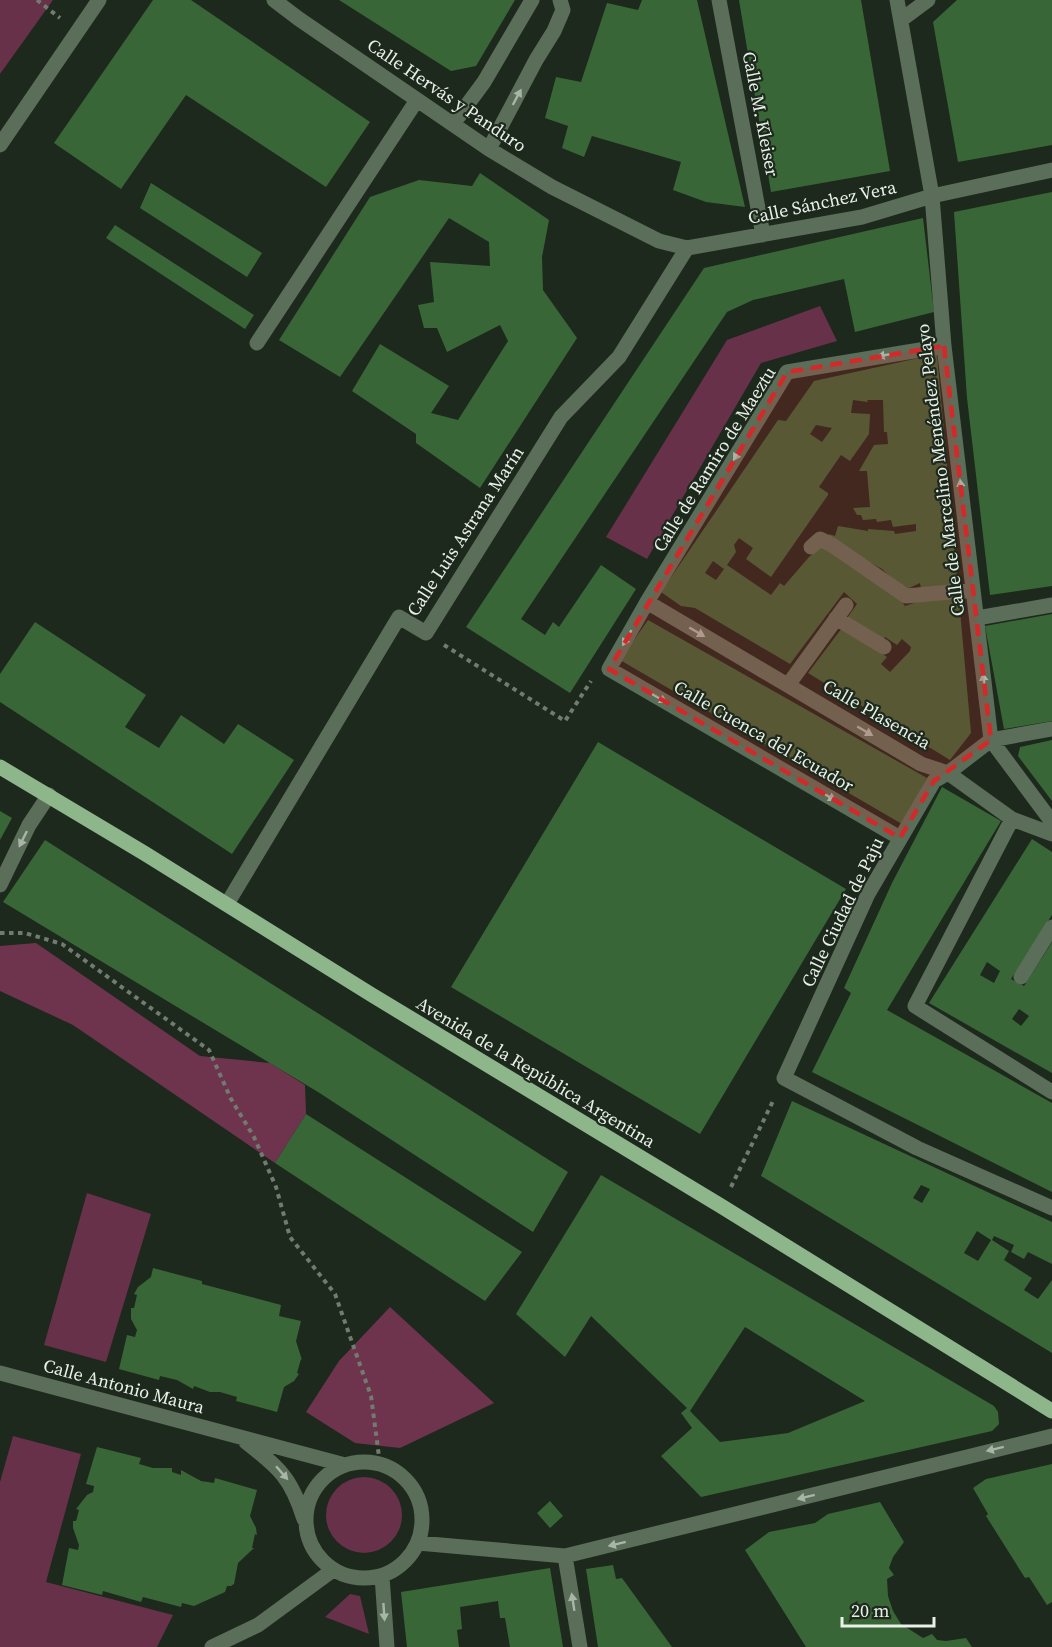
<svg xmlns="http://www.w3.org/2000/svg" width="1052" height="1647" viewBox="0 0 1052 1647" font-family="'Source Serif 4',serif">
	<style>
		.green { fill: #663149 }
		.forest { fill: #6e344e }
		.building { fill: #396637; fill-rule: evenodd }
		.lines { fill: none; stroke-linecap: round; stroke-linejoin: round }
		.path { stroke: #717b70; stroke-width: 4; stroke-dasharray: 4.5 4.5; stroke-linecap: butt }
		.minor { stroke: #5a6e59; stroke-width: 15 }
		.major { stroke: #8eb68b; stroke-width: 15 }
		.oneway { fill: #a8b6a8 }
		.marked { fill: #d62828; fill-opacity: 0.2; stroke: #d62828; stroke-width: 4.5; stroke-dasharray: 12 8; stroke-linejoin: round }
		.labels { text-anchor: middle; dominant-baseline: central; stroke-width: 4.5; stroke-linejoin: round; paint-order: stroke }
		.street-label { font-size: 18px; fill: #e8f0e8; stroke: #1d291c }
	</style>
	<rect width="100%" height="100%" fill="#1d291c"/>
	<path class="green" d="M0,0H53L0,74Z
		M820,306L837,341L761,363L647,559L606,537L727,340Z
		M87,1193L151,1214L106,1362L44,1345Z
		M13,1436L81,1454L46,1582L173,1615L157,1647H0V1482Z
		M326 1515a38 38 0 1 1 76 0a38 38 0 1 1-76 0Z
		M350,1594L360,1596L369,1634L325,1617Z"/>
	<path class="forest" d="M36,943L200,1056L270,1063L305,1085L306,1114L275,1163L73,1025L0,991V946Z
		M390,1307L494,1403L400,1448L355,1443L306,1412L339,1361Z"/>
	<path class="building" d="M153,0H191L370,122L326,187L186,95L121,189L54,143Z
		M339,0H515L476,66L451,71Z
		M642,0H697L745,207L706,202L673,190L681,162L592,136L584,157L562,148L568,126L545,118L556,77L581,82L607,3L638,10Z
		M739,0H861L890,171L771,192Z
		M957,0H1052V145L958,162L933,22Z
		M480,173L549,220L542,257L543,290L577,338L480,488L416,443V434L352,391L380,344L449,386L431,413L458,420L508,341L500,325L447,352L437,328H424L418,305L434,302L430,262L490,266L489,242L449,218L340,377L279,340L370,197L419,180L472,186Z
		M151,183L262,253L247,277L140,208Z
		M1052,192V586L990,595L967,398L954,212Z
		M923,218L934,312L855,332L844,279L753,300L727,312L521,619L545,635L553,622L559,627L601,565L636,589L570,693L466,627L704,268Z
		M115,225L254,315L245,329L106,238Z
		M937,354L971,733L950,760L808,673L842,628L887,657L881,664L890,672L910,651L911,647L902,639L897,645L885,637L882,641L847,618L857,604L844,592L790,664L695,608L681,606L661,592L778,420L786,421L814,381ZM853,400L868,402L867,400H883L884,432H887L888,444L874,445L859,471H867L870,507L853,508L857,515H861L863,520L876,519L877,522L891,520L893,527L916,524V531L895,534L894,531L868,529V531L838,526L835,536L829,534L827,539L882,569L905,590L920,583L923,600L905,606L900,599L854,564L849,566L825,542L809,557L784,586L780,583L771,595L727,565L736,552L734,545L739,538L753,548L746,559L771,577L828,495V493L819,487L841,455L850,461L869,434L870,414L851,413ZM816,425L832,428L822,442L810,434ZM713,561L724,569L716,580L705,573Z
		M1052,614V721L1004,729L985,626Z
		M648,620L927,778L902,824L620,660Z
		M35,622L146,695L125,727L159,748L181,715L224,744L238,724L294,760L232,854L0,702V674Z
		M1052,740V801L1018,756L1020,747Z
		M598,742L846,889L700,1134L451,987Z
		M942,787L1001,821L887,1010L1052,1103V1192L812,1072L851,993L844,988L892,883Z
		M0,811L12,818L0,840Z
		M1032,839L1052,852V915L1011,979L1024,986L1052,942V1073L929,1003ZM987,962L1000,971L994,983L980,975ZM1019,1009L1029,1016L1021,1026L1012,1019Z
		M45,840L568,1172L533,1232L318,1092L3,902Z
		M792,1101L1052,1222V1264L1028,1252L1024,1259L1011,1252L1014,1245L994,1236L992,1240L1009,1251L1004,1260L1032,1278L1024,1290L1038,1299L1052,1280V1353L761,1176ZM921,1185L930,1189L922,1203L913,1198ZM977,1231L991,1240L978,1261L964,1253Z
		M306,1114L522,1252L485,1301L275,1163Z
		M601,1175L994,1406L998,1412L999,1424L992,1431L701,1497L661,1456L692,1428L681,1413L687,1408L591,1316L565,1357L516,1314ZM745,1327L865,1401L788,1433L720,1442L690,1411Z
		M153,1268L202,1281V1284L281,1305L279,1316L301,1321L296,1341L302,1360L301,1359L297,1373L299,1374L294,1381L284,1387L277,1412L236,1401L237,1397L220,1392H210L194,1386L193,1389L177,1380L160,1376L159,1380L119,1369L127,1335L135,1337L137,1330L131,1319V1308H134L137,1295L134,1294L138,1287L151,1277Z
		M97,1447L141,1458L139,1464L153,1468H172V1472L181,1475V1470L201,1481L214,1483L215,1478L257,1490L250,1516L256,1528L257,1535L255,1534L252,1548H254L238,1563L234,1584L231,1586H227L225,1592L194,1606L182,1603L181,1607L143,1597L141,1602L103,1591L102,1595L62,1585L69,1548L78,1550L79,1545L73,1528V1521H76L79,1510L76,1509L87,1495L93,1492L94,1486L86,1484Z
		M1052,1464V1602L1047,1605L1029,1577L1025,1578L986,1516L988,1514L973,1488L986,1479Z
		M550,1501L563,1516L550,1528L537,1513Z
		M880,1502L904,1542L893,1557L889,1568L894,1575L887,1579L888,1596L893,1611L901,1624L923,1638L932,1634L937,1640L946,1641L966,1638L972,1647H806L745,1550L769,1532L815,1523L828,1514Z
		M613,1565L616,1579L622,1578L672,1647H598L586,1569Z
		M550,1568L563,1647H510L505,1618H500L498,1601L460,1607L462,1629L457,1630L459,1647H407L401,1592Z"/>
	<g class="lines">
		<path class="path" d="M37,0L60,18
			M444,645L565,721L591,681
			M0,933H25L62,944L209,1050L231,1099L254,1137L276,1187L290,1237L335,1294L371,1396L380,1464
			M731,1187L774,1099"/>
		<path class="minor" d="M274,0L299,19L489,149L552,187L659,241L687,248L862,217L932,196L1052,170
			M719,0L763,235
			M897,0L932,196L944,346L991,740L1052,822
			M901,20L928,0
			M453,124L484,82L532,0
			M0,145L99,0
			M489,149L536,60L554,31L563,10L560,0
			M257,343L417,100
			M811,547L820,539L832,545L906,596L973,590
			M647,602L921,764L948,773
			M836,618L884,647
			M977,618L1052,605
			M788,685L846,605
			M1052,729L991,740L948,773L1012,819L1052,834
			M948,773L934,781L868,894L784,1078L917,1148L1052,1208
			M1012,819L915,1006L1052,1092
			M900,838L609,669L647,602L787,372L944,346
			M0,885L29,825L49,795
			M227,904L399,617L426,633L561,417L619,357L687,248
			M1021,977L1052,927
			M0,1373L345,1465
			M246,1442C279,1468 291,1477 304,1519
			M306 1520a58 58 0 1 1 116 0a58 58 0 1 1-116 0Z
			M418,1543L565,1556L1052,1436
			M565,1556L580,1647
			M382,1576L387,1647
			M212,1647L258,1625L333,1570"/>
		<path class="major" d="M0,767L144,853L372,995L721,1206L1052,1411"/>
	</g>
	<defs><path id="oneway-solid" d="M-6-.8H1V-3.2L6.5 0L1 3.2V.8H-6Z" transform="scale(1.5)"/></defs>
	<g class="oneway">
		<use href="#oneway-solid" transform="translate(517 97) rotate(-62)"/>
		<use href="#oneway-solid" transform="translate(886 355) rotate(170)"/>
		<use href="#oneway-solid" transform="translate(738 453) rotate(121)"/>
		<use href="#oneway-solid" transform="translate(961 488) rotate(-97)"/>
		<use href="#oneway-solid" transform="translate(697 632) rotate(30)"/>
		<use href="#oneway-solid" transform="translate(627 638) rotate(120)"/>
		<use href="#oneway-solid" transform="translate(984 682) rotate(-97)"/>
		<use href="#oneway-solid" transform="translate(659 698) rotate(30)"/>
		<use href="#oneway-solid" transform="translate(865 731) rotate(30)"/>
		<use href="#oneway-solid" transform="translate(828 796) rotate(30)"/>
		<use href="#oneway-solid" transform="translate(23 839) rotate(116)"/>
		<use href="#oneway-solid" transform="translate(995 1449) rotate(166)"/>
		<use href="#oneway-solid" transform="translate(282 1473) rotate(49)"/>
		<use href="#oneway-solid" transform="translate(806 1497) rotate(166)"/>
		<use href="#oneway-solid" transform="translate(617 1544) rotate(166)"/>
		<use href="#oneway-solid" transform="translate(573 1602) rotate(-99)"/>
		<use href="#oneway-solid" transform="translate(384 1612) rotate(86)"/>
	</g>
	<path class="marked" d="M944,346L991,740L934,781L900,838L609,669L787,372Z"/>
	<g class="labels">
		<g class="street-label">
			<text transform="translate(447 95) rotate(34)">Calle Hervás y Panduro</text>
			<text transform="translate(761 114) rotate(79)">Calle M. Kleiser</text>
			<text transform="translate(822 202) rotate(-12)">Calle Sánchez Vera</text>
			<text transform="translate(714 459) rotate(-58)">Calle de Ramiro de Maeztu</text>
			<text transform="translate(940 470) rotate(-97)">Calle de Marcelino Menéndez Pelayo</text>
			<text transform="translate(465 531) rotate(-57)">Calle Luis Astrana Marín</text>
			<text transform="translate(877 714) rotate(30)">Calle Plasencia</text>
			<text transform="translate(764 736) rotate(30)">Calle Cuenca del Ecuador</text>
			<text transform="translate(842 912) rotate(-64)">Calle Ciudad de Paju</text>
			<text transform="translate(536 1072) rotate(31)">Avenida de la República Argentina</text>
			<text transform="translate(124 1386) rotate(15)">Calle Antonio Maura</text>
		</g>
	</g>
	<path d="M842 1617v9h92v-9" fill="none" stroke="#e8f0e8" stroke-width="3"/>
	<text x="851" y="1617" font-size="18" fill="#e8f0e8" stroke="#1d291c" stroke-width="4.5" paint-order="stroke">20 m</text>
</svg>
